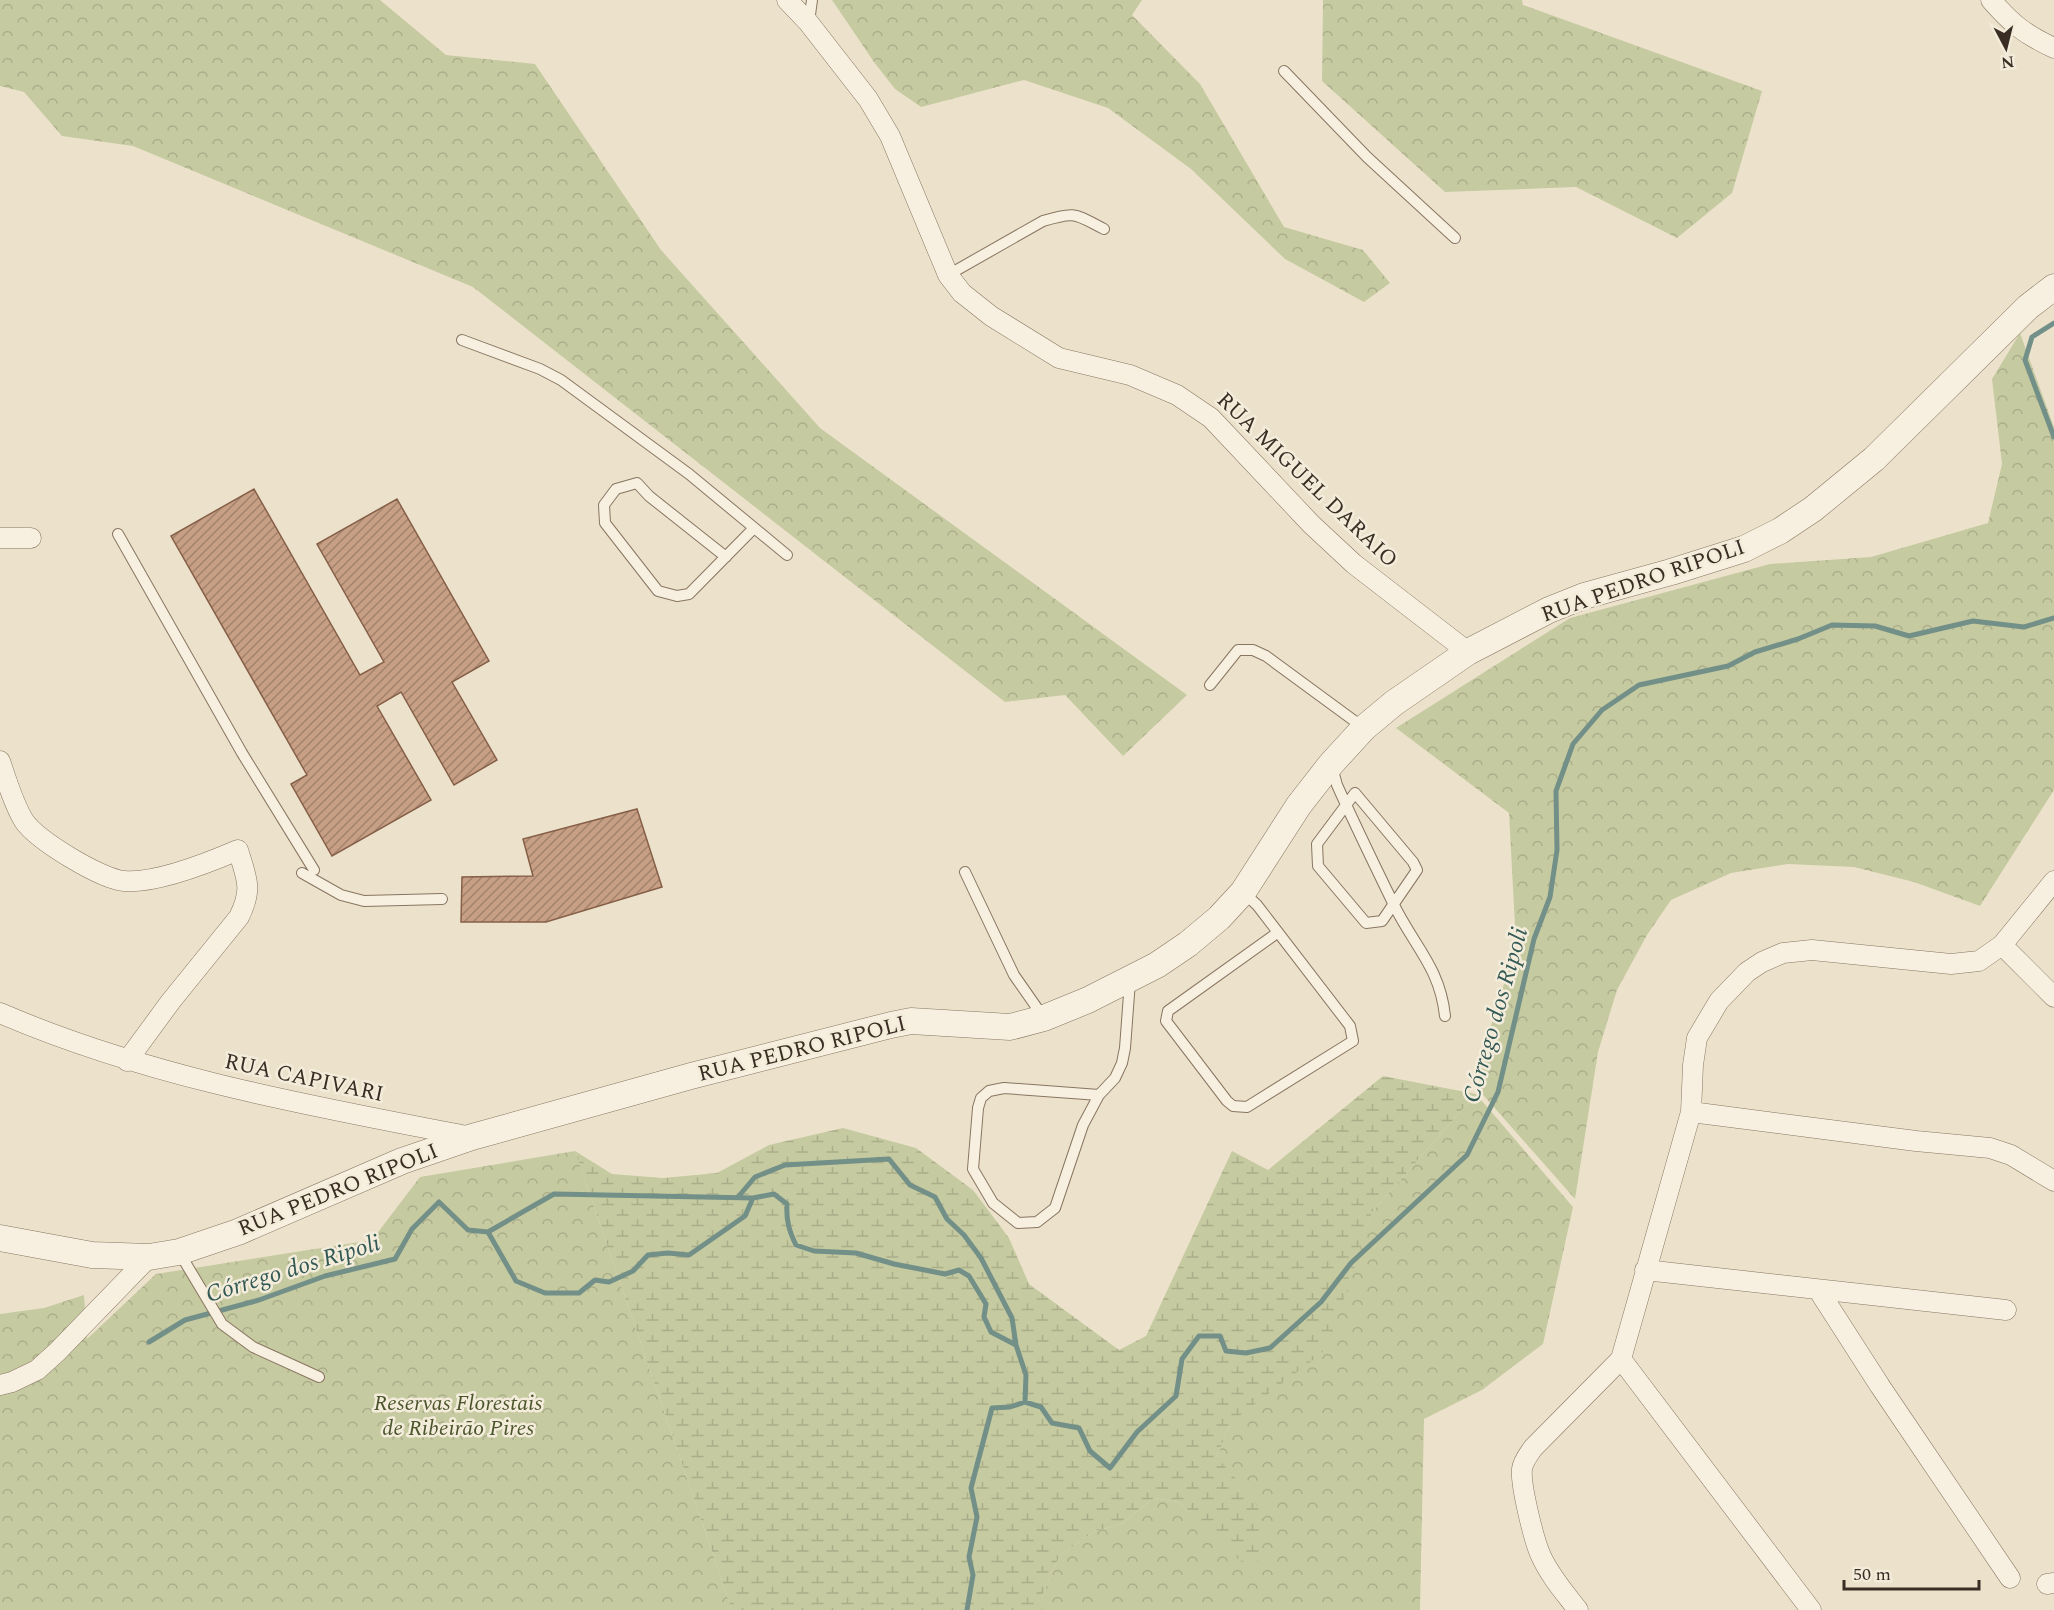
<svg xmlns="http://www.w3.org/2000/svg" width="2054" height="1610" viewBox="0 0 2054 1610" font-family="Spectral,serif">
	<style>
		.forest { fill: url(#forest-crowns) }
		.wetland { fill: url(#wetland-marsh) }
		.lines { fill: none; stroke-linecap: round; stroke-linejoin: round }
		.stream { stroke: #728f88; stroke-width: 5 }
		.building { fill: url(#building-hatch); stroke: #865f48; stroke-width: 1.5 }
		.service-casing { stroke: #887561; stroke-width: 12 }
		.minor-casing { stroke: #887561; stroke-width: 21 }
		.tertiary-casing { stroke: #887561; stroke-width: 27 }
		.service { stroke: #f7efdf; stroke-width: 10 }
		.minor { stroke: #f7efdf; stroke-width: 20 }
		.tertiary { stroke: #f7efdf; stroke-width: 26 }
		.labels { text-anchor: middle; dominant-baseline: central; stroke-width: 5; stroke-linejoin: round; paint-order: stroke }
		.street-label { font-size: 22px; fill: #3a2d23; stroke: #f4ecdb }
		.park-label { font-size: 22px; font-style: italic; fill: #4b552b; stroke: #f4ecdb }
		.water-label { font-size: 24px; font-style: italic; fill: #335955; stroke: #f4ecdb }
	</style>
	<defs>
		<pattern id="forest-crowns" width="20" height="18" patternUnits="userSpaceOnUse" patternTransform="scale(1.5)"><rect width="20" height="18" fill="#c6caa0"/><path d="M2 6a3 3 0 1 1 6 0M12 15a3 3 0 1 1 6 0" fill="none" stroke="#abae8a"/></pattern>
		<pattern id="wetland-marsh" width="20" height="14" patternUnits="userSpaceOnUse" patternTransform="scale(1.5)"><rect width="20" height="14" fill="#c6caa0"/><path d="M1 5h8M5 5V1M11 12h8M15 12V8" fill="none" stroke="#abae8a"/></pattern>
		<pattern id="building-hatch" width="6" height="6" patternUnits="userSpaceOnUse" patternTransform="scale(1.5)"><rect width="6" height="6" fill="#c79f85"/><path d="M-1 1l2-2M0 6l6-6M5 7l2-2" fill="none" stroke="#a3826c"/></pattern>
	</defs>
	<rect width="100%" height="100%" fill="#ece2cc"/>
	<path class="forest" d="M0,0H380L446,55L535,64L661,250L820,428L1187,695L1123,756L1065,695L1005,702L473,287L133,146L62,136L24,92L0,86Z
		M832,0H1142L1132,15L1200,84L1284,227L1363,250L1390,283L1364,302L1285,259L1191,169L1108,108L1024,80L921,107L895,89L874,62Z
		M1323,0H1522L1523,5L1762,91L1732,193L1677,238L1576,187L1445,192L1322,81Z
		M2020,333L2054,427V790L1980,906L1914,882L1854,867L1788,864L1731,873L1671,900L1647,935L1617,990L1598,1052L1575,1199L1477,1088L1481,1058L1516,945L1509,813L1396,728L1570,618L1770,564L1871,557L1988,523L2002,464L1992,379Z
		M1476,1094L1573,1207L1543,1344L1482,1390L1424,1419L1420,1610H1042V1596L1060,1555L1095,1531L1121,1524L1154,1498L1178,1502L1193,1514L1217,1457L1230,1423L1348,1282L1372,1212Z
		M575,1151L732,1610H0V1314L44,1308L84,1295L87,1339L156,1274L372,1240L420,1177Z"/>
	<path class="wetland" d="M1383,1076L1476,1094L1372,1212L1345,1296L1322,1353L1230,1423L1217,1457C1227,1469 1258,1502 1261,1513C1266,1530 1260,1549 1256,1565L1240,1561L1193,1514L1178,1502L1154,1498L1121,1524L1095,1531L1060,1555L1042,1596V1610H732L575,1151L612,1174L663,1178L717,1173L769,1145L843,1128L916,1148L973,1190L1009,1238L1029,1284L1119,1350L1146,1336L1232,1151L1268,1170Z"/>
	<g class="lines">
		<path class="stream" d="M2054,323L2032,337L2025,360L2054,437
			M738,1197L755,1177L785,1165L889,1159L910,1185L935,1197L947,1219L964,1235L981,1258L1012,1318L1016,1345
			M488,1232L516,1281L545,1293H579L595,1280L609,1282L633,1271L648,1255L668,1253L689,1255L745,1216L753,1198
			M149,1342L185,1320L259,1300L325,1276L395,1259L412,1229L439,1202L468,1230L488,1232L554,1194L753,1198L774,1194L787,1204C786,1220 789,1231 796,1245L814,1251L856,1253L894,1264L945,1274L959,1270L969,1276L986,1304L984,1317L991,1332L1016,1345L1026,1375L1025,1402L1041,1407L1052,1423L1079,1428L1090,1451L1110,1468L1137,1432L1176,1396L1182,1359L1199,1336H1220L1226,1351L1246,1353L1270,1348L1321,1302L1351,1263L1467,1155L1498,1092L1534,939L1550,897L1557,850L1556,791L1573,744L1602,710L1639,685L1728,666L1755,652L1798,639L1832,625L1875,626L1909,636L1973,621L2024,627L2054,618
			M967,1610L973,1575L969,1557L977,1517L971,1488L992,1408L1010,1407L1025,1402"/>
	</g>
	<path class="building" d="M254,489L360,675L384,662L317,544L397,499L489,661L452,682L497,760L454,785L401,692L377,706L431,800L332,856L291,784L307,775L171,536Z
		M637,809L662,887L546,922H461L462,877L533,876L523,839Z"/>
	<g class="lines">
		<g class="service-casing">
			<path id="service" d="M809,22L812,0
				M1284,71L1367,157L1455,238
				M948,275L1043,221C1076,211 1075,214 1104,229
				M462,340L540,369L561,380L689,474L787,555
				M118,534L242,753L314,870
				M726,557L649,496L637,483L616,489L604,505L605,523L658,591L677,596L689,594L754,528
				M1210,685L1238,650H1253L1266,656L1364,728
				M1332,767L1337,785C1355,825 1374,864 1393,903C1413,945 1440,967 1445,1016
				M1355,793L1413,862L1417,870L1382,921L1366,923L1318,866L1317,844Z
				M965,872L1014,975L1044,1018
				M302,873L341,895L364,901L442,899
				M1243,892L1257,905L1350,1026L1353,1041L1247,1107L1233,1106L1227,1101L1166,1021L1168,1011L1277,933
				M1099,1095L1004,1088L989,1091L981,1098L978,1108L973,1169L993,1203L1018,1223L1037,1222L1055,1208L1083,1125L1099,1095L1115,1078L1122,1063L1125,1048L1130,981
				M179,1252L222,1324L253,1347L319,1377"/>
		</g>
		<g class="minor-casing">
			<path id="minor" d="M787,0L808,22L868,99L890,136L948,275L962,293L991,316L1059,358L1130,375L1177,395L1211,418L1311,524L1354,564L1468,652
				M1991,0C2012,24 2024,34 2054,48
				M0,538H31
				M0,761C7,781 13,803 24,821C38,841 101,879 124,881C156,884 210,862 238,850C247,879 253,889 239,917L171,1001L127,1061
				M2002,945L2054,997
				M0,1013C151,1078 312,1106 472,1137
				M1691,1112L1916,1141L1990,1148L2011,1155L2054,1181
				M1645,1270L2006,1310
				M1819,1291L1880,1386L2010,1578
				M1621,1359L1811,1610
				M0,1385L12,1382L37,1370L57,1352L149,1257
				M2047,1584L2054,1583
				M1578,1610C1565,1593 1550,1576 1541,1556C1534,1541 1520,1484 1522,1469C1523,1461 1529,1454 1533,1448L1621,1359L1691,1112L1693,1065L1697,1038L1719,1001L1747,972L1762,962L1783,953L1812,950L1951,964L1979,961L2002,945L2054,881"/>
		</g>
		<g class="tertiary-casing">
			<path id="tertiary" d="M0,1238L92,1255L149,1257L179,1252L238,1232L402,1161L472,1137L691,1076L891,1025L911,1021L1010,1027L1044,1018L1088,1000L1157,965L1188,944L1219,918L1243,892L1299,805L1331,764L1364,728L1394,703L1468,652L1549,610L1584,596L1671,572L1744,549L1780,531L1813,509L1874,459L2028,307L2054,287"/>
		</g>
		<use href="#service" class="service"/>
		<use href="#minor" class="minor"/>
		<use href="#tertiary" class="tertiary"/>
	</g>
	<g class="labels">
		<g class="street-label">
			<text transform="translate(1307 480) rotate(44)">RUA MIGUEL DARAIO</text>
			<text transform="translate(1643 581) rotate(-19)">RUA PEDRO RIPOLI</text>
			<text transform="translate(802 1049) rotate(-14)">RUA PEDRO RIPOLI</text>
			<text transform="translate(304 1078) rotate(12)">RUA CAPIVARI</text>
			<text transform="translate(338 1190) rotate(-22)">RUA PEDRO RIPOLI</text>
		</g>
		<g class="park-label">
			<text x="458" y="1403">Reservas Florestais<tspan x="458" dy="25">de Ribeirão Pires</tspan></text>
		</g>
		<g class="water-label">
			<text transform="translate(1496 1015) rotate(-74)">Córrego dos Ripoli</text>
			<text transform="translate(293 1269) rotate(-17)">Córrego dos Ripoli</text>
		</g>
	</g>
	<g transform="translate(2006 48) rotate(173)" stroke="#f4ecdb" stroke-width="4.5" paint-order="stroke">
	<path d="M0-4.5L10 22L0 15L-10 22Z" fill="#3a2d23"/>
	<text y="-9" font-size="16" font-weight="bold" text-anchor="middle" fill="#3a2d23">N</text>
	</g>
	<path d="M1844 1580v9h135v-9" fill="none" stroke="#3a2d23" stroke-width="3"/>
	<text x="1853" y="1580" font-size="18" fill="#3a2d23" stroke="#f4ecdb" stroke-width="4.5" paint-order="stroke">50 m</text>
</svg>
